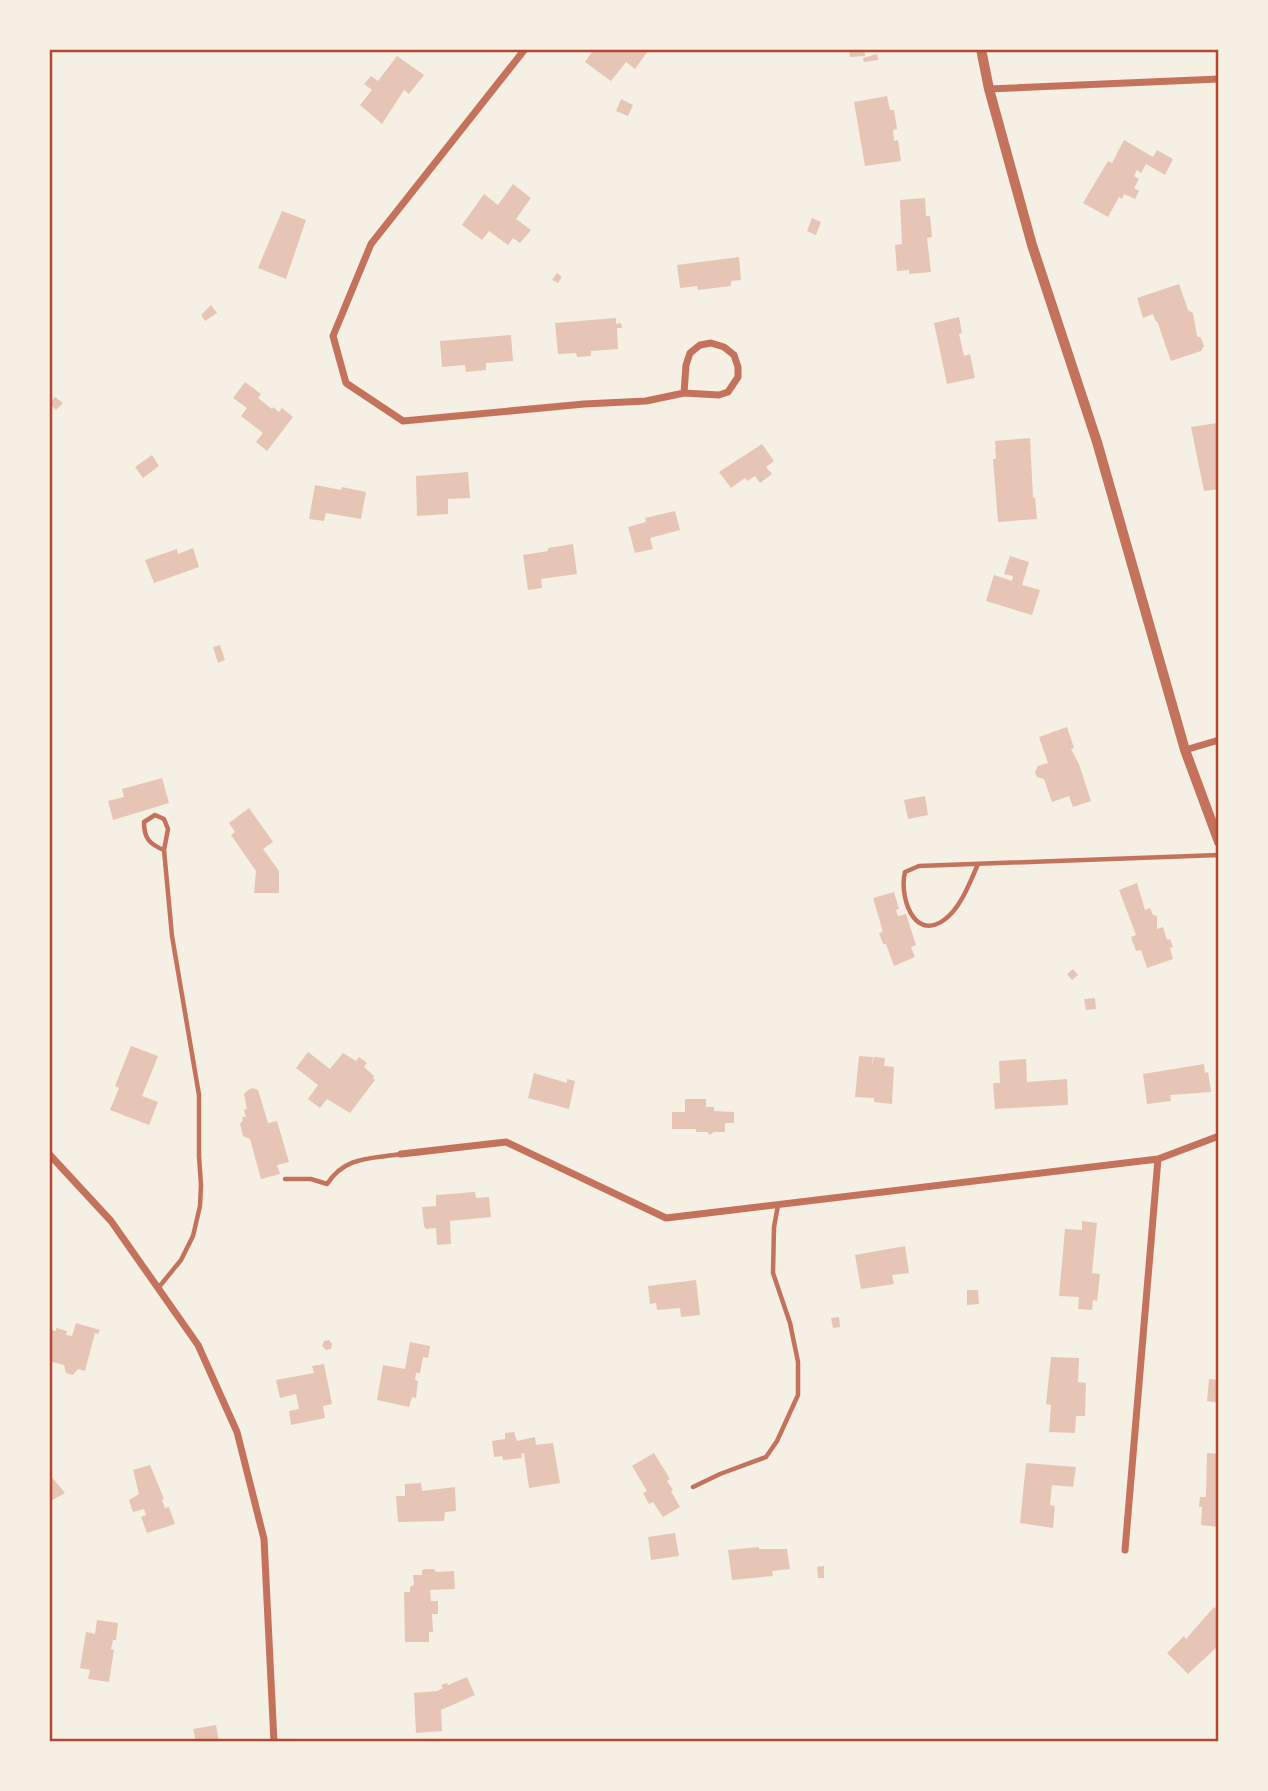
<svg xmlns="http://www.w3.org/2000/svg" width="1268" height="1791" viewBox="0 0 1268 1791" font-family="Arial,sans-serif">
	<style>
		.building { fill: #e6c5b7 }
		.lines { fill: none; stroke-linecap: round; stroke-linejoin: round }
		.service { stroke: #c5725c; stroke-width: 4.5 }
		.minor { stroke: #c5725c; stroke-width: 7 }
		.tertiary { stroke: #c5725c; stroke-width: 10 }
		.neatline { fill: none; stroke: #b5482f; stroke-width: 2.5 }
	</style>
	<rect width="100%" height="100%" fill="#f6efe4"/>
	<path class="building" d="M594,49H646L648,51L635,69L626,62L611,81L585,62Z
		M849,49H864L865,56L850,57Z
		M877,54L878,60L864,62L863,58Z
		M397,56L424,75L409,94L404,90L382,124L360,105L372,90L364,84L371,76L378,81Z
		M887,96L890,110H894L897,129L893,130L894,141L898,140L901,161L865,166L854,102Z
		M621,99L633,105L628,116L616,111Z
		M1124,140L1153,157L1157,150L1173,159L1165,175L1146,164L1141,173L1137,170L1134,176L1139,179L1134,188L1139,191L1135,199L1124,194L1122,199L1119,197L1108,217L1083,203L1108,161L1112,163Z
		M513,184L531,198L516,219L531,230L520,243L513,238L508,245L489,231L482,240L462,225L484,194L498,205Z
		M925,198L926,216H930L932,237L927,238L931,272L909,274V270L897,271L895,245L902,244L900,200Z
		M282,211L306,220L286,279L258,268Z
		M812,218L821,222L816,235L807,231Z
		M739,257L741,280L731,281V286L698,290L697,286L680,288L677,265Z
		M557,273L562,277L558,283L552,280Z
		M1179,284L1188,310L1193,313L1197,336L1201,338L1204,346L1201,351L1171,361L1157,321L1156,322L1153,314L1143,318L1137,298Z
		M211,305L217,313L205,321L201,315Z
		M959,317L962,333L959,334L964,356L970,354L975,378L947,384L934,323Z
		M616,318V324L621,323L622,328H617L618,349L591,351V356L577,357L576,353L558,354L555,323Z
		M511,335L513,361L486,363V370L466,372L465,365L442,367L440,341Z
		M245,382L261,394L258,398L272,409L273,407L279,412L282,408L293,417L267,451L256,442L263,433L241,416L247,408L233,398Z
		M55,397L63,403L56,410L49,403Z
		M1217,423L1219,489L1204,491L1191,427Z
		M1030,438L1033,498L1035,497L1037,519L998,522L993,459H996L995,441Z
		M762,444L774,461L766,467L772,474L760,483L755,476L747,481L745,478L731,488L719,472Z
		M152,455L159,466L143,478L135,467Z
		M468,472L470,498L448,499V514L417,516L416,476Z
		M315,485L341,490L342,487L366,492L361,519L326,513L324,521L309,519Z
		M675,511L680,530L650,538L653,549L635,553L628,527L646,522L645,518Z
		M573,544L577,574L541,579L542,588L528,590L523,555L548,551V548Z
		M193,548L199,567L154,583L145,560L177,549L178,554Z
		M1010,556L1029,562L1022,585L1040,590L1032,615L986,601L994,575L1012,581L1013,576L1004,574Z
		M220,645L225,660L218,663L213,647Z
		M1067,727L1074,748L1071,749L1079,764L1091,801L1073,807L1069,796L1052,802L1044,779L1037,777L1035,772L1038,766L1048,763L1039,737Z
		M162,778L169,803L113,820L108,801L124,797L122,789Z
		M925,796L928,815L908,819L904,800Z
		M249,808L273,842L263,849L279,871V893H254L256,871L231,835L235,832L229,823Z
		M1137,883L1145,910L1150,908L1153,915L1157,916V929L1163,927L1167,940L1170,939L1173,947L1170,948L1173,959L1147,968L1141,950L1136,951L1131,937L1136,935L1119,890Z
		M894,892L899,909L896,910L898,916L906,914L916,945L911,947L915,957L894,966L886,944H883L879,933L883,932L873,898Z
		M1073,969L1078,975L1072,980L1067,974Z
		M1095,998L1096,1009L1086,1010L1084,999Z
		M131,1046L158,1056L142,1096L158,1102L149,1125L110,1110L119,1088L115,1086Z
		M308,1052L330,1069L343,1053L356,1061L359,1057L367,1063L364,1067L374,1076L373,1078L375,1080L350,1113L327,1099L320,1108L308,1099L318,1085L296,1068Z
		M859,1056L873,1057L872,1066L874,1057L885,1058L884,1066L894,1067L892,1104L874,1102V1098L855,1097Z
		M1026,1059L1027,1082L1067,1079L1068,1105L995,1109L993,1083H1000L999,1061Z
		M1204,1064L1205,1073L1208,1072L1211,1092L1170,1095L1171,1101L1147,1104L1143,1074Z
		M534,1073L567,1083V1079L575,1081L569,1109L528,1098Z
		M253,1088L258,1090L268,1123L277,1121L289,1162L277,1165L280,1174L261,1179L250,1139L243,1136L240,1124L243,1120L242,1117H246L244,1110L247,1109L244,1094L248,1090Z
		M685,1099H706V1107H714V1111L734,1112V1123H725V1132H714L710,1135L707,1132H696V1129H672V1112H685Z
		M475,1192L476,1198L489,1197L491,1217L450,1221L451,1244L437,1245L436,1228L426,1229L424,1226L422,1207L436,1206V1195Z
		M1082,1221L1097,1223L1092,1273L1100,1274L1097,1301L1093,1300L1092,1310L1078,1309L1079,1297L1059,1296L1065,1229L1082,1230Z
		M905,1246L909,1273L892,1275L894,1284L861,1289L855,1255Z
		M696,1280L700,1315L681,1317L680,1308L657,1310L656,1303L650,1304L648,1286Z
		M967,1290H978L979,1304L967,1305Z
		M839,1317L840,1327L833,1328L831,1318Z
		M76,1323L100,1330L98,1334L95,1333L85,1371L78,1369L73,1375L66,1373L64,1365L49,1361V1329L56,1331V1328L67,1331L66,1335L72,1336Z
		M329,1340L332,1344L331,1349L326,1350L322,1346L324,1341Z
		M410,1342L430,1346L428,1358L423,1357L420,1373H416L415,1380L418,1381L416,1398L412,1397L409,1407L377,1400L383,1365L405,1369Z
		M1051,1357L1079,1358L1078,1382L1086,1383L1085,1416H1076L1075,1433L1049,1432L1051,1405L1046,1404Z
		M324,1364L332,1404L323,1406L325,1418L291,1425L289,1411L299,1409L296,1394L280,1398L276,1380L314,1373L312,1366Z
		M1209,1379L1219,1380V1403L1207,1401Z
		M514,1432L517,1441L535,1437L536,1445L553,1443L560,1483L529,1488L524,1453L521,1454L522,1458L503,1460L502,1456L494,1457L492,1441L505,1439V1433Z
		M654,1453L670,1479L667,1481L673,1490L671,1491L680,1507L663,1517L653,1502L649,1504L643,1493L647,1491L632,1466Z
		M1207,1453L1219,1454V1527L1201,1525L1202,1507H1199L1200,1497H1206Z
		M1026,1463L1076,1467L1073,1487L1052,1485L1050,1505L1055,1506L1053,1528L1020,1523Z
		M150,1465L164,1499L162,1500L165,1508L169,1507L175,1524L147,1533L141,1517L146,1515L144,1509L133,1512L129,1500L139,1494L133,1470Z
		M49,1474L65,1493L49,1502Z
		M421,1483L422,1491L455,1487L456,1511L445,1512L444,1521L398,1522L396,1496H405V1484Z
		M675,1533L679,1556L651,1560L648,1537Z
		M759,1547V1549H787L790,1569L772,1571L773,1576L732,1580L728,1550Z
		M824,1566V1578H818L817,1567Z
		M426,1569H434L436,1572L454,1571L455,1589L430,1590L431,1601H438V1614H432L433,1632H429V1642H405L404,1592H410V1587L414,1585L413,1575H422V1570Z
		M1214,1607L1219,1612V1645L1188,1674L1167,1653L1184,1636L1186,1639Z
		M97,1620L118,1623L116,1640H113L111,1649L114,1650L109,1682L88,1679L90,1670L80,1668L86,1632L95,1634Z
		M467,1677L475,1695L441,1710L442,1731L416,1733L414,1693L437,1691L443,1688L441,1685L447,1683L448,1685Z
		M216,1725L219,1742H196L193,1729Z"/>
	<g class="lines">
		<path class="service" d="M978,864C970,882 961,908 944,920C913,942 899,895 905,872L919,866L1219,855
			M285,1179H311L327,1184C345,1156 370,1159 401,1154
			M159,1287L181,1260L193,1236L200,1206L201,1185L199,1156V1095L172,936L164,850L168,829L164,819L155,815L144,822C144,838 149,844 164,850
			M693,1487L720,1474L766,1457L777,1441L798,1395V1362L790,1323L773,1273L774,1227L778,1205"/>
		<path class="minor" d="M525,49L371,244L333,336L346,383L403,421L584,404L646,401L684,393L719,395L728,392L738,377V367L734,355L724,347L711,343L700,345L690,353L686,365L684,393
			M989,89L1219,79
			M1185,750L1219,740
			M49,1154L111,1221L198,1345L237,1432L264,1539L274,1742
			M401,1154L506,1142L666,1218L1158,1159L1219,1136
			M1125,1550L1158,1159"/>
		<path class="tertiary" d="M981,49L989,89L1032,245L1097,442L1185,750L1219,842"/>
	</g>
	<rect width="1268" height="1791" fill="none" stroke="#f6efe4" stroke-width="102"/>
	<rect x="51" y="51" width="1166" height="1689" class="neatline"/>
</svg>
